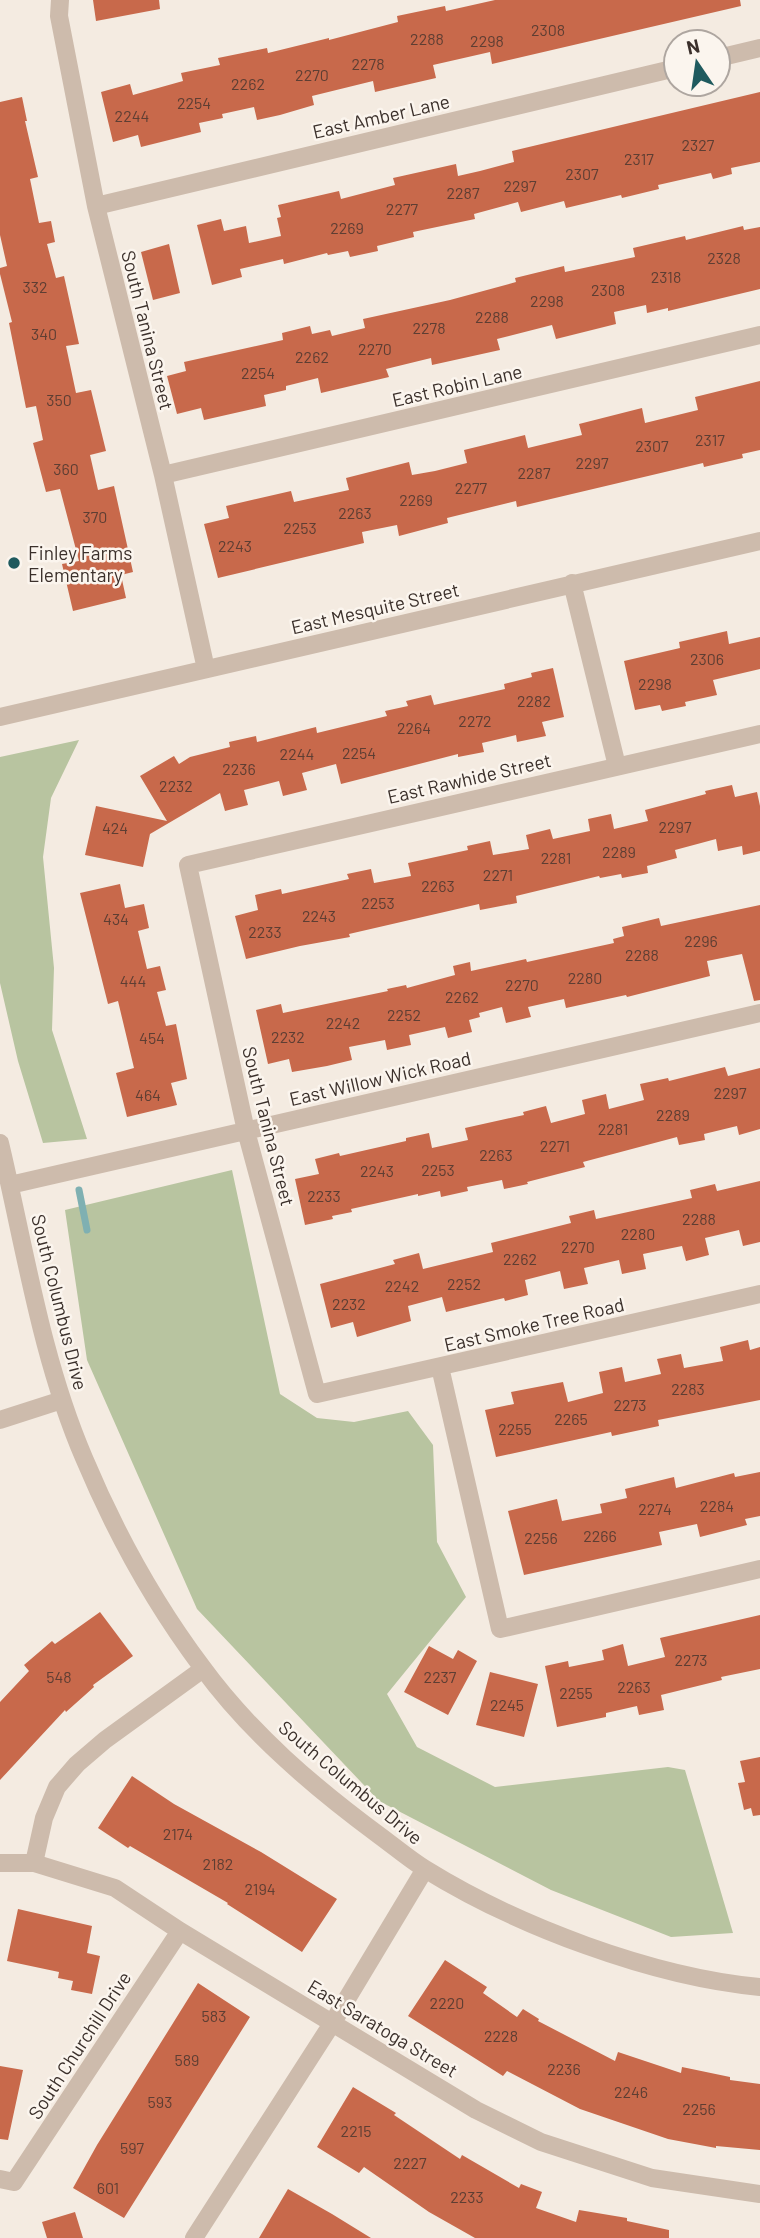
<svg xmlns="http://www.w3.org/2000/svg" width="760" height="2238" viewBox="0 0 760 2238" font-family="Barlow,sans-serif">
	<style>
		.green { fill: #b8c4a0 }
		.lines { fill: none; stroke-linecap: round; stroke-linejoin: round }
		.stream { stroke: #7fb0b2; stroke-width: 7 }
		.building { fill: #c8694b }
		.minor { stroke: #cdbbac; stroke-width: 18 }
		.poi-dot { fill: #1f5a5e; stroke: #fbf5ee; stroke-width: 2.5 }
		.labels { text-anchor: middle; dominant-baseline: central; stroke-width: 5; stroke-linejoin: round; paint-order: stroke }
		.number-label { font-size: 16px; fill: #5e3e33 }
		.street-label { font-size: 19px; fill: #3b302b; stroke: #fbf5ee }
		.poi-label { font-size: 19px; fill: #3b302b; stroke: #fbf5ee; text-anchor: start }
	</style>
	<rect width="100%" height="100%" fill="#f4ebe1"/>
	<path class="green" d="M79,740L51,798L43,857L54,968L52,1030L87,1139L43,1143L18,1061L0,983V757Z
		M232,1170L280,1394L317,1418L354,1422L408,1411L433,1445L437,1542L466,1597L387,1694L417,1747L495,1787L668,1767L685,1770L733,1933L671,1937L551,1890L379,1801L197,1609L87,1360L65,1210Z"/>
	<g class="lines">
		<path class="stream" d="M79,1190L87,1230"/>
	</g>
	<path class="building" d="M93,0H159L160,9L96,21Z
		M495,0H740L741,6L492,64L490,52L433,65L436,78L375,92L373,81L312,96L314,105L280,115L257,120L254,107L222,114L223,118L199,123L201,132L141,147L138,135L113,142L101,92L130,84L133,95L183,81L181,73L220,65L218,58L267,48L268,53L329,38V40L398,22L397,16L445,6L446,11Z
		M760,92V162L731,168L732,174L713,179L711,173L658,185L659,189L622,198L621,195L566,208L564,201L521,212L518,202L474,214L475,219L413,232L414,237L377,246L378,251L350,257L348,251L328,255L327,253L284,264L283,259L240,269L242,277L212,285L197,225L221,219L224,231L246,226L249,243L281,236L277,218L281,217L278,205L339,191L341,199L395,185L393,178L456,164L458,176L480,171L514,162L512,151Z
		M22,97L27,121H25L38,177L30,179L39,223L51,221L55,242L47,244L56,278L64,276L79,344L66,346L76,393L91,390L106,451L90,455L98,490L114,486L133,572L121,575L126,598L73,611L62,564L79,561L60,489L46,492L33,443L43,440L36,406L26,408L9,323L12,322L0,274V268L7,266L0,235V102Z
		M743,226L744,230L760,227V289L668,311V308L647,313L646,305L614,312L616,324L556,339L552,325L497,339L500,350L432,365L431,358L386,369L389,377L321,393L318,378L286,386V390L264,395L266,406L204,420L201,408L177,414L167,376L186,371L184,362L283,340L282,333L310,326L312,334L330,330L332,336L365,328L363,319L450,300L516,282L515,278L564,266L565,272L635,257L633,248L685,236L686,240Z
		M169,244L180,293L153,300L141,252Z
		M760,381V450L742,454L743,458L704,467L703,463L517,507L516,501L447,518L448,523L399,536L397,525L362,532L364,543L218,578L204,524L229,518L226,506L291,491L294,502L349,490L346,478L409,462L412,475L435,471L467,463L464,450L525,435L528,448L582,435L579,424L642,408L645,423L698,410L695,397Z
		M727,631L729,644L760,637V669L713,680L717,695L685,702L686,706L662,711L660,705L635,710L624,661L680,648L679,642Z
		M553,668L564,717L542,722L546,736L517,742L516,735L482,743L484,752L458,757V754L341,784L336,764L302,773L307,790L283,796L279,781L244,790L248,805L225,811L220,793L150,834L143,867L85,855L96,806L167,821L140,776L174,756L179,764L190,757L230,747L229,742L256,736L257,742L316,727L317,733L387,716L385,711L408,706L406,701L431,695L434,705L505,689L504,684L532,677L531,673Z
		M732,785L735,797L757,792L760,806V851L743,855L742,846L718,851L716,839L675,850L677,858L647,866L648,873L622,878L621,874L600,878L599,876L516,896L517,903L480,910L479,904L349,934L350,937L300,946L246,959L235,916L258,910L255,895L281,889L282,894L349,879L347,874L371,869L374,883L411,876L408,863L468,850L467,846L490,841L493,855L529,849L526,835L550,829L553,839L590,831L588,819L611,814L614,829L648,821L645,810L706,794L705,791Z
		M120,884L125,908L144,904L149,928L138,931L147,969L160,966L166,990L157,992L166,1026L176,1024L187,1079L171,1083L177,1105L127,1117L116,1073L134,1068L118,1001L108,1004L80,893Z
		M760,905V1000L754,1001L742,954L707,961L710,976L627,997L626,995L566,1008L564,999L528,1007L531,1017L506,1023L502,1007L479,1013L480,1017L469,1020L472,1032L448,1038L445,1027L409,1035L411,1045L387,1050L385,1040L349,1047L352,1060L327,1066L292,1072L289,1059L268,1064L256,1010L281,1004L283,1013L388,991L387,989L406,985L407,988L455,975L453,966L470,962L471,971L526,959L527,962L614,943L613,939L624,936L622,927L659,918L661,926Z
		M725,1067L728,1076L760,1068V1129L739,1135L737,1126L704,1134L705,1140L679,1145L677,1137L583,1162L585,1167L527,1182L528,1184L504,1189L502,1180L467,1187L468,1191L441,1197L440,1191L418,1196V1194L351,1209L352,1212L332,1216L333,1219L305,1225L295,1179L319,1174L315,1159L339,1153L340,1156L406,1141V1138L429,1133L432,1148L468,1140L465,1128L524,1115L523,1112L546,1106L551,1123L585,1114L582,1100L606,1094L609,1109L644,1100L640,1084L668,1078L669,1081Z
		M760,1181V1242L743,1246L739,1230L705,1238L709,1255L686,1261L682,1246L643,1254L646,1269L622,1274L619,1260L584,1268L588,1284L564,1289L560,1271L525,1280L528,1295L505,1301L504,1298L446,1312L442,1297L408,1306L411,1321L357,1337L353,1322L331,1328L320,1284L395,1264L393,1260L419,1253L423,1269L493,1252L491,1243L571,1223L569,1216L594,1210L596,1219L692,1198L690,1190L715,1184L717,1191Z
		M748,1340L750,1350L760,1347V1400L658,1420L659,1426L612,1436L611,1432L496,1457L485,1410L514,1404L511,1392L563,1382L568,1402L603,1393L599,1372L622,1367L625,1382L661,1374L657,1359L681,1354L684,1368L723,1361L720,1347Z
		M760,1472V1516L745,1519L747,1525L700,1537L697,1524L659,1532L662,1545L524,1575L508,1511L557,1499L562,1521L602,1513L600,1504L627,1498L625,1489L674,1477L676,1488L734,1473L735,1477Z
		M100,1612L133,1656L93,1685L94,1687L66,1712L65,1710L0,1780V1702L29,1671L24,1665L52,1641L55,1644Z
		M760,1615V1669L721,1677L722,1680L661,1695L664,1710L639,1715L637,1706L606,1713V1717L557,1727L545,1666L568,1661L569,1667L604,1660L602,1650L623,1644L628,1666L665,1657L660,1638Z
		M429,1646L453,1659L458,1650L477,1661L448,1715L404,1692Z
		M490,1672L538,1684L524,1737L476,1725Z
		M760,1757V1815L753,1816L751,1808L744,1810L738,1783L745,1782L740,1761Z
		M132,1776L174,1804L261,1852L337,1899L302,1952L227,1904L228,1903L130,1846L128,1848L98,1828Z
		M18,1909L92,1926L87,1953L100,1956L92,1994L71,1990L73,1981L58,1978L59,1972L7,1961Z
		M445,1960L487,1987L483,1993L517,2017L523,2009L539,2019L538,2021L615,2061L618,2052L681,2073L682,2067L730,2077V2080L760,2084V2150L716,2146V2148L668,2139L580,2109L507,2071L503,2076L408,2016Z
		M198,1983L250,2017L124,2218L73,2188L97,2145Z
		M0,2066L23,2070L8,2140L0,2139Z
		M353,2087L396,2113L394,2115L460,2159L462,2155L519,2188L521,2184L542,2192L536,2208L576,2222L579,2210L627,2218V2221L669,2230V2238H475L429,2212L364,2167L359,2173L317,2147Z
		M288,2189L332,2214L371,2238H259Z
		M75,2212L83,2238H47L42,2222Z"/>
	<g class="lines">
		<path class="minor" d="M60,0L59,16L96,206L163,475L206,669
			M718,58L760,48
			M96,206L676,68
			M163,475L760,335
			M572,583L617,766
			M0,717L760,541
			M760,734L188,865L246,1131L317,1394L760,1294
			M0,1143C25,1248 41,1358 84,1458C115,1532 154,1603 202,1667C250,1733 315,1788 380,1836C395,1847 409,1859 425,1869C517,1926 652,1977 760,1987
			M10,1185L760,1013
			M440,1367L500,1629L760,1569
			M0,1420L62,1400
			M0,1863H34L115,1888L180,1931L476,2110L541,2142L652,2178L760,2194
			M34,1863L44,1818L57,1787L77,1764L105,1740L203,1669
			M0,2179L14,2182L180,1931
			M194,2238L333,2022L425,1869"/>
	</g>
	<circle class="poi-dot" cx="14" cy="563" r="7"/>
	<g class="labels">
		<g class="number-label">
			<text x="548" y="29">2308</text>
			<text x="427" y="38">2288</text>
			<text x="487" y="40">2298</text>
			<text x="368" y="63">2278</text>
			<text x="312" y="74">2270</text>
			<text x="248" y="83">2262</text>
			<text x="194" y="102">2254</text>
			<text x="132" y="115">2244</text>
			<text x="698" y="144">2327</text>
			<text x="639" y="158">2317</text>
			<text x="582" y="173">2307</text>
			<text x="520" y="185">2297</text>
			<text x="463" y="192">2287</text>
			<text x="402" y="208">2277</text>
			<text x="347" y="227">2269</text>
			<text x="724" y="257">2328</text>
			<text x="666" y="276">2318</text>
			<text x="35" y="286">332</text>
			<text x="608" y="289">2308</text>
			<text x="547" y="300">2298</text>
			<text x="492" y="316">2288</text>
			<text x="429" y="327">2278</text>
			<text x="44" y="333">340</text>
			<text x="375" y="348">2270</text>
			<text x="312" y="356">2262</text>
			<text x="258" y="372">2254</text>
			<text x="59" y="399">350</text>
			<text x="710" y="439">2317</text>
			<text x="652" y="445">2307</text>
			<text x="592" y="462">2297</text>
			<text x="66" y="468">360</text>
			<text x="534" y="472">2287</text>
			<text x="471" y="487">2277</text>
			<text x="416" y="499">2269</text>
			<text x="355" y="512">2263</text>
			<text x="95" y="516">370</text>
			<text x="300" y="527">2253</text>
			<text x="235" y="545">2243</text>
			<text x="707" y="658">2306</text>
			<text x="655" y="683">2298</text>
			<text x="534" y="700">2282</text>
			<text x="475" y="720">2272</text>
			<text x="414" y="727">2264</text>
			<text x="359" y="752">2254</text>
			<text x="297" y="753">2244</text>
			<text x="239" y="768">2236</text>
			<text x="176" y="785">2232</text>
			<text x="675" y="826">2297</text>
			<text x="115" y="827">424</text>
			<text x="619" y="851">2289</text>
			<text x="556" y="857">2281</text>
			<text x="498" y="874">2271</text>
			<text x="438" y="885">2263</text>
			<text x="378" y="902">2253</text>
			<text x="319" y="915">2243</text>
			<text x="116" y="918">434</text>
			<text x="265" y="931">2233</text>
			<text x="701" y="940">2296</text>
			<text x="642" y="954">2288</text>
			<text x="585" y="977">2280</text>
			<text x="133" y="980">444</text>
			<text x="522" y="984">2270</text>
			<text x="462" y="996">2262</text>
			<text x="404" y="1014">2252</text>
			<text x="343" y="1022">2242</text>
			<text x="288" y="1036">2232</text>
			<text x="152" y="1037">454</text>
			<text x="730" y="1092">2297</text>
			<text x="148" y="1094">464</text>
			<text x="673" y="1114">2289</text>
			<text x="613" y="1128">2281</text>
			<text x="555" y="1145">2271</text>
			<text x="496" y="1154">2263</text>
			<text x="438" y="1169">2253</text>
			<text x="377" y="1170">2243</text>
			<text x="324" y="1195">2233</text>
			<text x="699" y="1218">2288</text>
			<text x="638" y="1233">2280</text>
			<text x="578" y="1246">2270</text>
			<text x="520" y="1258">2262</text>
			<text x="464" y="1283">2252</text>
			<text x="402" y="1285">2242</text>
			<text x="349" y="1303">2232</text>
			<text x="688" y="1388">2283</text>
			<text x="630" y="1404">2273</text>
			<text x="571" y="1418">2265</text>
			<text x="515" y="1428">2255</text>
			<text x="717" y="1505">2284</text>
			<text x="655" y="1508">2274</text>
			<text x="600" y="1535">2266</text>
			<text x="541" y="1537">2256</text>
			<text x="691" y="1659">2273</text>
			<text x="59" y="1676">548</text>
			<text x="440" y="1676">2237</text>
			<text x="634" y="1686">2263</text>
			<text x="576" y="1692">2255</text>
			<text x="507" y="1704">2245</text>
			<text x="178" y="1833">2174</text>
			<text x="218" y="1863">2182</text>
			<text x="260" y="1888">2194</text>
			<text x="447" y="2002">2220</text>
			<text x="214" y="2015">583</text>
			<text x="501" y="2035">2228</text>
			<text x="187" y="2059">589</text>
			<text x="564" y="2068">2236</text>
			<text x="631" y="2091">2246</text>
			<text x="160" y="2101">593</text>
			<text x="699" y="2108">2256</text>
			<text x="356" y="2130">2215</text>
			<text x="132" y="2147">597</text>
			<text x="410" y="2162">2227</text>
			<text x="108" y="2187">601</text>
			<text x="467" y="2196">2233</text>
		</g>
		<g class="street-label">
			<text transform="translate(381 116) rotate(-13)">East Amber Lane</text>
			<text transform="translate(148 330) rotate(76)">South Tanina Street</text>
			<text transform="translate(457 385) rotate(-13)">East Robin Lane</text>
			<text transform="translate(375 608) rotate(-13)">East Mesquite Street</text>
			<text transform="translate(469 778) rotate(-13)">East Rawhide Street</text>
			<text transform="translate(380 1078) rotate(-13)">East Willow Wick Road</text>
			<text transform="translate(269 1126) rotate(76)">South Tanina Street</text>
			<text transform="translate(60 1302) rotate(76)">South Columbus Drive</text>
			<text transform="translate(534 1324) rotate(-13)">East Smoke Tree Road</text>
			<text transform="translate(351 1782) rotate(40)">South Columbus Drive</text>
			<text transform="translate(383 2028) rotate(31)">East Saratoga Street</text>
			<text transform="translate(79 2045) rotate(-57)">South Churchill Drive</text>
		</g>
		<g class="poi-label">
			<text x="28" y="552">Finley Farms<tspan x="28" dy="22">Elementary</tspan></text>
		</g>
	</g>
	<g transform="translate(697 63) rotate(347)"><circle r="33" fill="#fbf5ee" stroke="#aea6a0" stroke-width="2"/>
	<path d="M0-5L12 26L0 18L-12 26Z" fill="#1f5a5e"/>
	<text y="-10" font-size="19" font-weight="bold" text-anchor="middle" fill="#3b302b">N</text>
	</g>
</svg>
